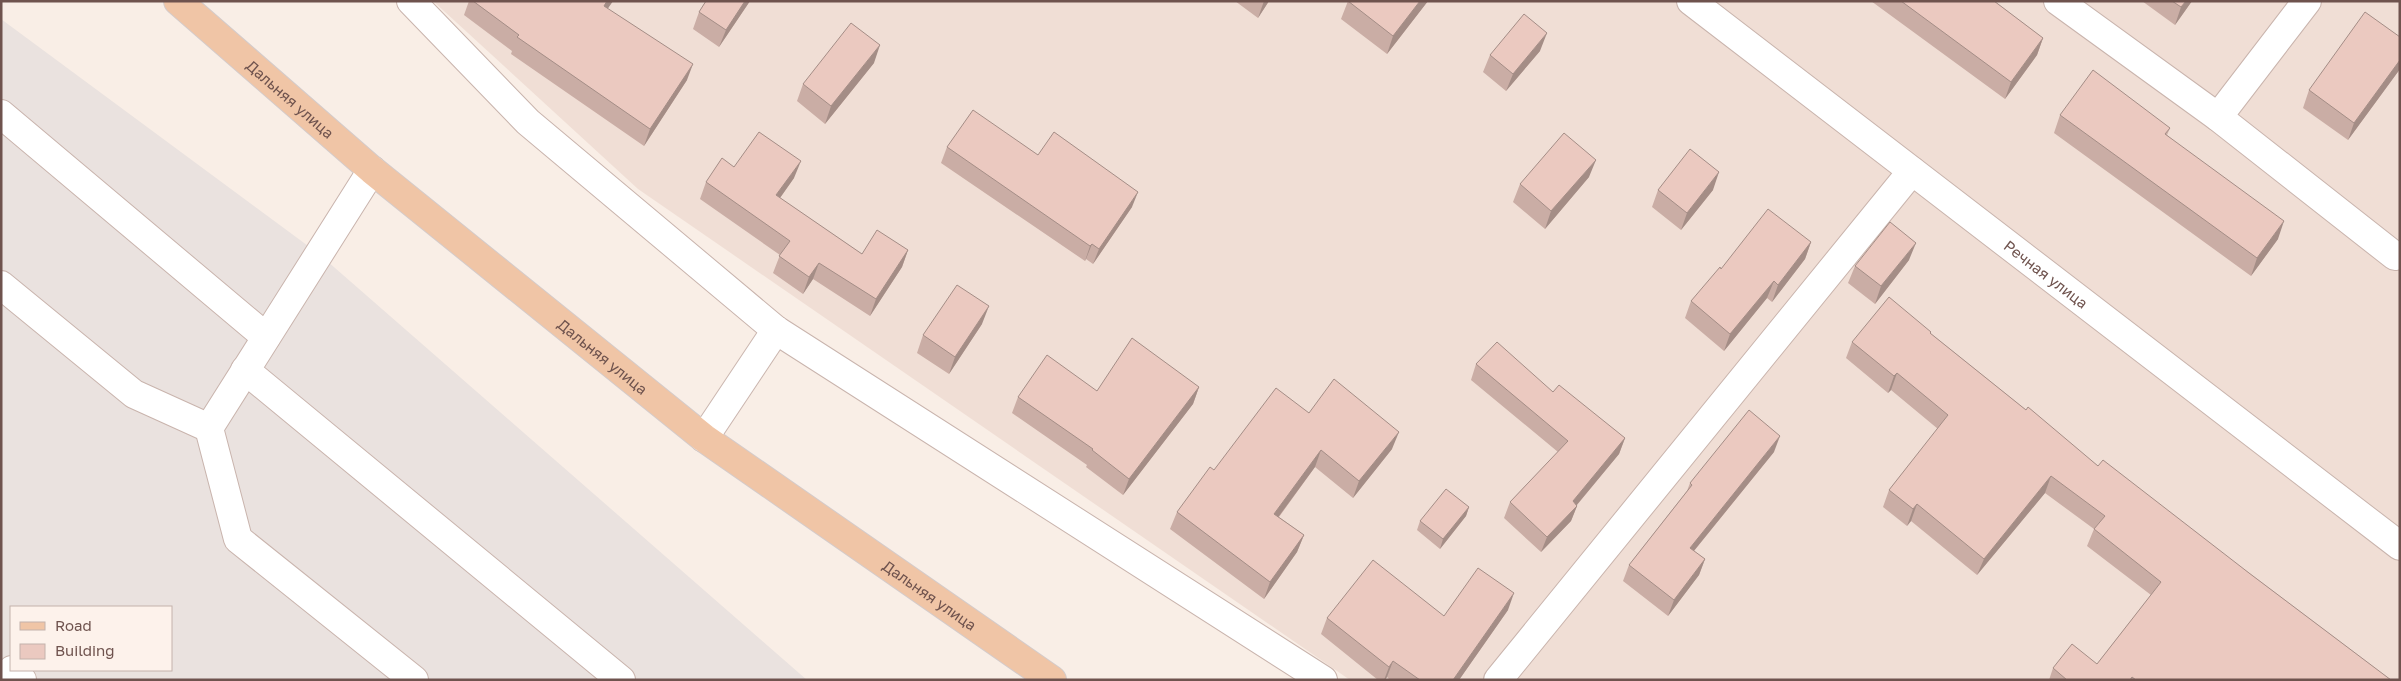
<svg xmlns="http://www.w3.org/2000/svg" width="2401" height="681" viewBox="0 0 2401 681" font-family="'Golos Text',sans-serif">
	<style>
		.residential { fill: #f0ded5 }
		.industrial { fill: #eae2df; fill-rule: evenodd }
		.lines { fill: none; stroke-linecap: round; stroke-linejoin: round }
		.minor-casing { stroke: #c9b4ad; stroke-width: 30 }
		.major-casing { stroke: #d4cbca; stroke-width: 30 }
		.minor { stroke: #fff; stroke-width: 28 }
		.major { stroke: #f0c5a6; stroke-width: 28 }
		.wall { fill: #caada5 }
		.shaded-wall { fill: #a48d86 }
		.building { fill: #ebc9c0; stroke: #a48d86 }
		.labels { text-anchor: middle; dominant-baseline: central; stroke-width: 4; stroke-linejoin: round; paint-order: stroke }
		.street-label { font-size: 15px; fill: #6f534e; stroke: #fdf2eb }
	</style>
	<rect width="100%" height="100%" fill="#f9eee6"/>
	<path class="residential" d="M433,1H2400V680H1350L638,189Z"/>
	<path class="industrial" d="M1,19L319,254L807,680H1ZM11,607H171V670H11Z"/>
	<g class="lines">
		<g class="minor-casing">
			<g id="minor">
				<path d="M411,1L528,122L776,330L1323,680"/>
				<path id="s1" d="M1691,1L2400,546"/>
				<path d="M2058,1L2218,117L2395,256"/>
				<path d="M1,114L266,337"/>
				<path d="M2218,117L2307,1"/>
				<path d="M372,170L209,428L238,539L414,680"/>
				<path d="M1,285L134,394L209,428"/>
				<path d="M245,370L621,680"/>
				<path d="M704,438L776,330"/>
				<path d="M12,670L22,680"/>
				<path d="M1498,680L1912,171"/>
			</g>
		</g>
		<g class="major-casing">
			<g id="major">
				<path id="s2" d="M178,1L372,170L704,438L1052,680"/>
			</g>
		</g>
		<use href="#minor" class="minor"/>
		<use href="#major" class="major"/>
	</g>
	<path class="wall" d="M469,1H613L607,9L687,80L644,146L511,54L512,51L464,15Z
		M706,1H750L719,47L693,29L699,12Z
		M1235,1H1269L1258,18Z
		M1348,1H1428L1387,54L1341,19Z
		M1871,1H1994L2043,38L2037,55L2005,99Z
		M2142,1H2192L2175,25Z
		M2400,37V69L2348,140L2303,108L2309,90Z
		M1540,51L1506,91L1483,72L1490,55Z
		M874,63L825,124L797,101L803,84Z
		M2060,115L2170,128L2167,135L2278,239L2251,276L2054,133Z
		M947,147L1038,155L1132,207L1093,264L1086,259L1085,261L941,163Z
		M734,167L794,178L780,198L862,254L908,250L902,267L870,316L813,279L803,294L773,273L780,255L700,199L706,182Z
		M1589,177L1545,229L1513,202L1520,184Z
		M1658,190H1713L1681,230L1652,207Z
		M1811,242L1805,259L1772,302L1767,298L1724,351L1685,318L1691,301L1721,269Z
		M1909,260L1875,304L1848,283L1855,266Z
		M982,324L949,374L917,353L923,335Z
		M1931,332L1930,333L2026,410L2098,466L2249,573L2391,680H2049L2053,668L2097,664L2151,595L2087,546L2094,529L2045,493L1977,575L1911,521L1907,526L1883,507L1889,490L1938,429L1891,390L1888,393L1846,358L1852,342Z
		M1476,364L1553,392L1625,438L1619,454L1577,505V506L1571,521L1541,552L1504,518L1510,502L1558,452L1471,380Z
		M1199,387L1193,404L1123,495L1086,467L1087,465L1012,413L1018,397L1097,391Z
		M1309,413L1392,449L1353,498L1315,467L1279,517L1304,535L1297,552L1264,599L1170,529L1177,512L1214,470Z
		M1774,452L1694,551L1705,559L1699,575L1668,616L1623,581L1629,565L1687,491L1690,483Z
		M1469,507L1466,516L1440,549L1417,530L1420,521Z
		M1508,610L1459,680H1390L1387,677L1385,680H1378L1321,634L1327,618L1444,616Z"/>
	<path class="shaded-wall" d="M607,1H613L598,23L604,6Z
		M745,1H750L719,47L726,30Z
		M1264,1H1269L1258,18Z
		M1420,1H1428L1387,54L1393,36Z
		M2186,1H2192L2175,25L2181,7Z
		M1547,33L1540,51L1506,91L1513,74Z
		M2043,38L2037,55L2005,99L2011,82Z
		M880,45L874,63L825,124L831,106Z
		M2400,60V69L2348,140L2354,123Z
		M693,64L687,80L644,146L650,129Z
		M1596,160L1589,177L1545,229L1551,211Z
		M801,161L794,178L770,212L776,195Z
		M1719,172L1713,190L1681,230L1687,213Z
		M1138,192L1132,207L1093,264L1099,249Z
		M2284,221L2278,239L2251,276L2257,258Z
		M1811,242L1805,259L1772,302L1778,285Z
		M1916,243L1909,260L1875,304L1881,286Z
		M1092,244L1086,259L1085,261L1090,246Z
		M908,250L902,267L870,316L876,299Z
		M819,263L813,279L803,294L809,277Z
		M1774,281L1767,298L1724,351L1730,334Z
		M989,306L982,324L949,374L955,357Z
		M1897,373L1891,390L1888,393L1894,376Z
		M1199,387L1193,404L1123,495L1129,479Z
		M1399,432L1392,449L1353,498L1359,481Z
		M1780,436L1774,452L1684,563L1690,548Z
		M1625,438L1619,454L1570,513L1577,506L1571,521L1541,552L1547,537L1573,501Z
		M1321,450L1315,467L1268,531L1274,514Z
		M2051,476L2045,493L1977,575L1984,559Z
		M1917,504L1911,521L1907,526L1913,509Z
		M1469,507L1466,516L1440,549L1443,539Z
		M1304,535L1297,552L1264,599L1270,582Z
		M1705,559L1699,575L1668,616L1674,600Z
		M1514,593L1508,610L1459,680H1453Z
		M1393,661L1387,677L1385,680H1384L1389,667Z"/>
	<path class="building" d="M473,1H607L604,6L693,64L650,129L517,37L519,35Z
		M706,1H745L726,30L699,12Z
		M1348,1H1420L1393,36Z
		M1901,1H1994L2043,38L2011,82Z
		M2172,1H2186L2181,7Z
		M2365,12L2400,37V60L2354,123L2309,90Z
		M1524,14L1547,33L1513,74L1490,55Z
		M851,23L880,45L831,106L803,84Z
		M2093,70L2170,128L2165,134L2284,221L2257,258L2060,115Z
		M973,110L1038,155L1054,132L1138,192L1099,249L1092,244L1090,246L947,147Z
		M759,132L801,161L776,195L862,254L877,230L908,250L876,299L819,263L809,277L779,256L790,241L706,182L722,158L734,167Z
		M1564,133L1596,160L1551,211L1520,184Z
		M1690,149L1719,172L1687,213L1658,190Z
		M1768,209L1811,242L1778,285L1774,281L1730,334L1691,301L1720,267L1721,269Z
		M1890,222L1916,243L1881,286L1855,266Z
		M957,285L989,306L955,357L923,335Z
		M1889,297L1931,332L1930,333L2026,410L2028,407L2098,466L2103,460L2249,573L2391,680H2136L2132,677L2130,680H2067L2053,668L2072,644L2097,664L2161,582L2094,529L2105,516L2051,476L1984,559L1917,504L1913,509L1889,490L1948,415L1897,373L1894,376L1852,342Z
		M1132,338L1199,387L1129,479L1092,450L1093,449L1018,397L1047,355L1097,391Z
		M1497,342L1553,392L1559,385L1625,438L1573,501L1577,506L1547,537L1510,502L1568,441L1476,364Z
		M1334,379L1399,432L1359,481L1321,450L1274,514L1304,535L1270,582L1177,512L1210,467L1214,470L1276,388L1309,413Z
		M1749,410L1780,436L1690,548L1705,559L1674,600L1629,565L1692,485L1690,483Z
		M1446,489L1469,507L1443,539L1420,521Z
		M1373,560L1444,616L1478,568L1514,593L1453,680H1420L1393,661L1389,667L1327,618Z"/>
	<g class="labels">
		<g class="street-label">
			<text stroke="none"><textPath href="#s2" startOffset="149">Дальняя улица</textPath></text>
			<text stroke="none"><textPath href="#s1" startOffset="448">Речная улица</textPath></text>
			<text stroke="none"><textPath href="#s2" startOffset="554">Дальняя улица</textPath></text>
			<text stroke="none"><textPath href="#s2" startOffset="959">Дальняя улица</textPath></text>
		</g>
	</g>
	<rect width="2401" height="681" fill="none" stroke="#6f534e" stroke-width="5"/>
	<rect x="10" y="606" width="162" height="65" fill="#fdf2eb" stroke="#c4b2ac"/>
	<rect x="20" y="622" width="25" height="8" fill="#f0c5a6" stroke="#c4b2ac"/>
	<text x="55" y="631" font-size="15" fill="#6f534e">Road</text>
	<rect x="20" y="644" width="25" height="15" fill="#ebc9c0" stroke="#c4b2ac"/>
	<text x="55" y="656" font-size="15" fill="#6f534e">Building</text>
</svg>
